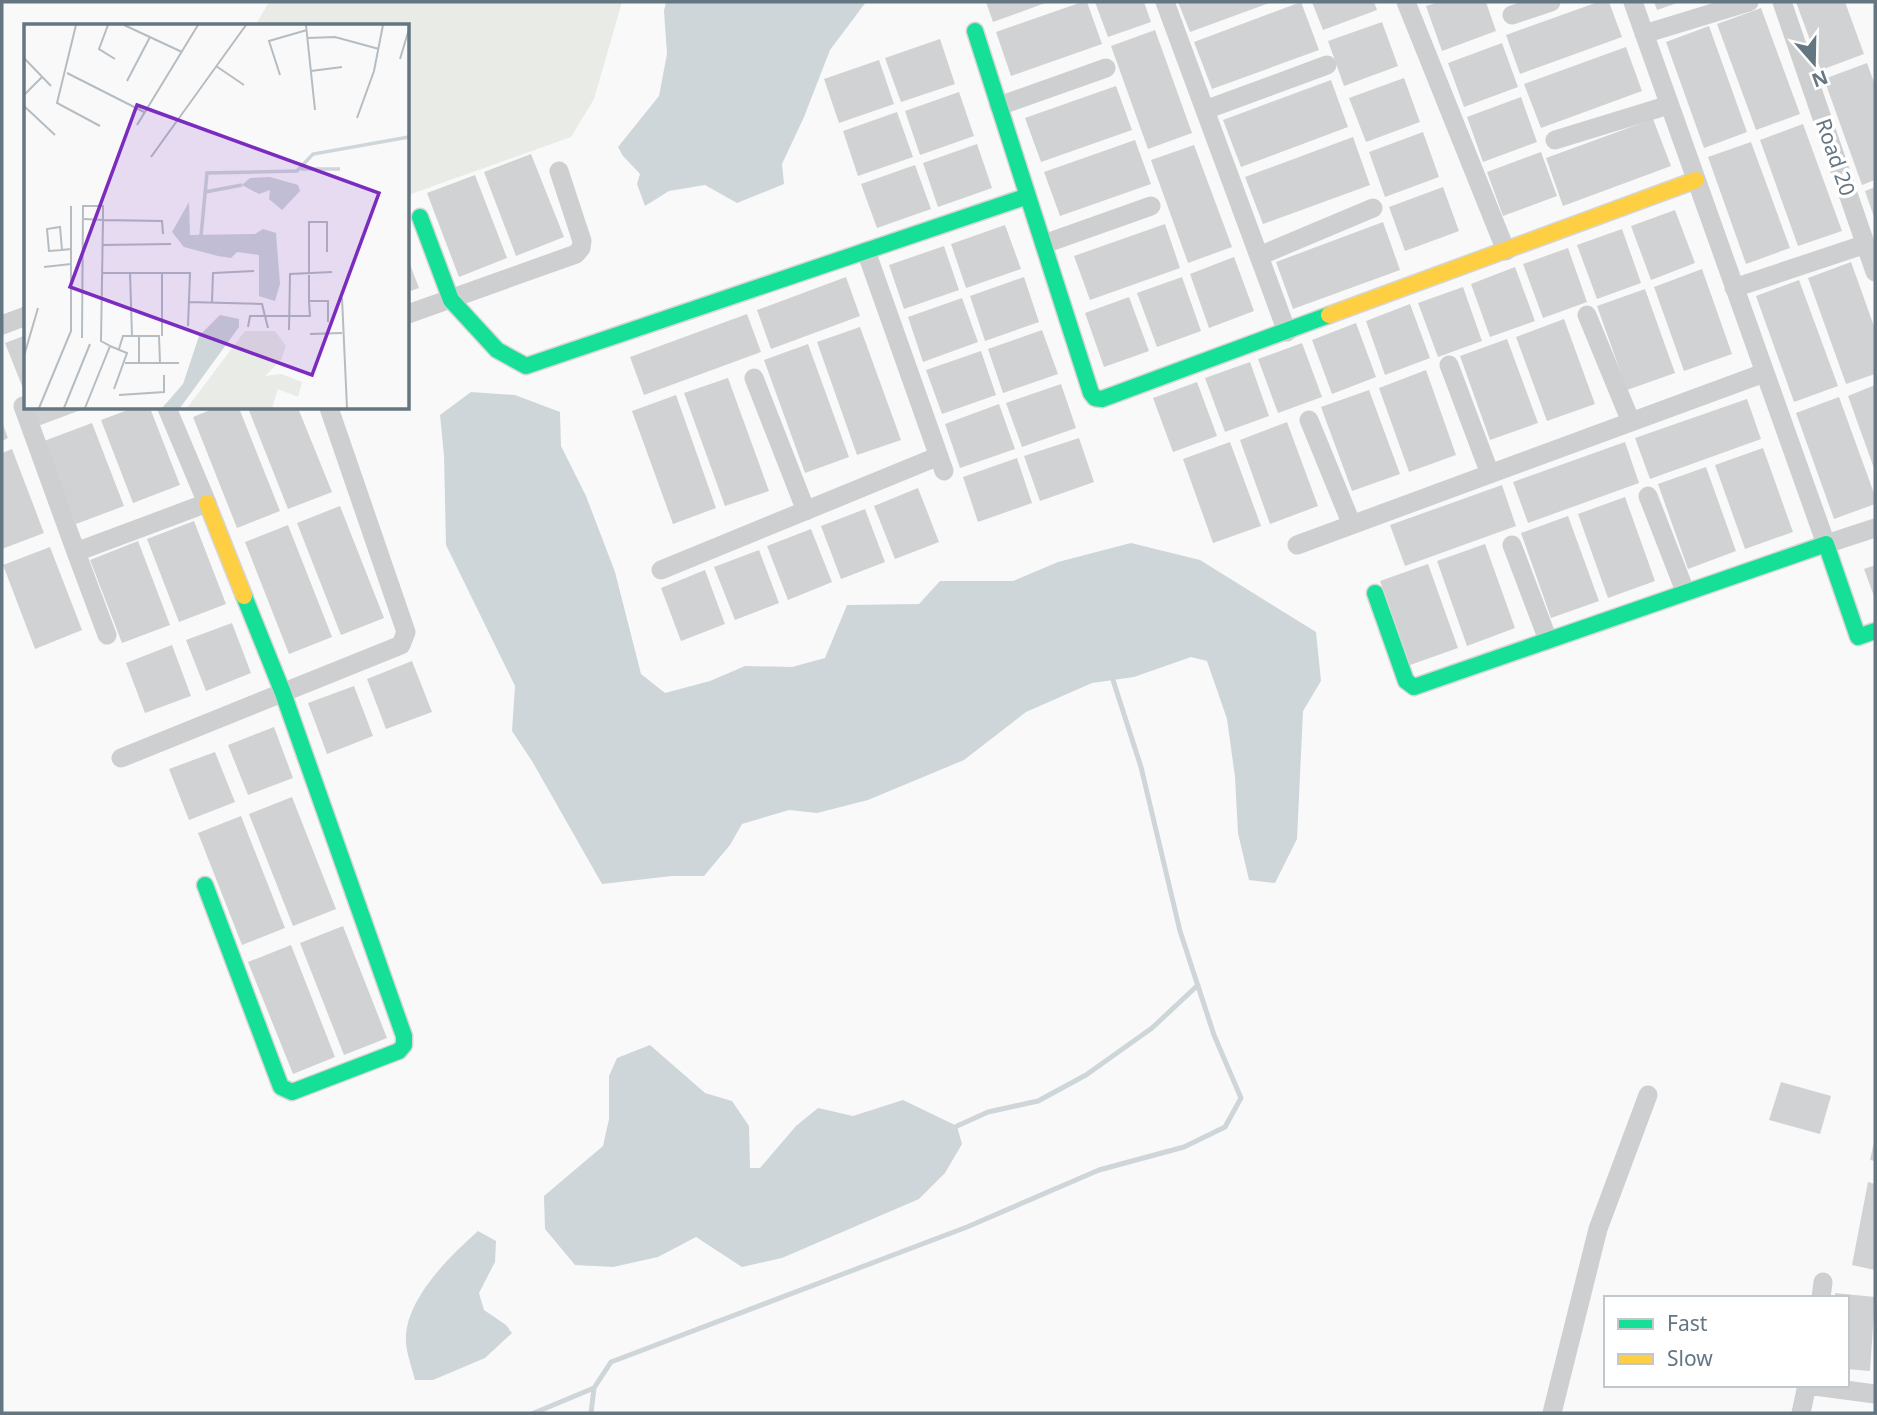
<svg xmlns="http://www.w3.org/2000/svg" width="1877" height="1415" viewBox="0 0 1877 1415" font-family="'Noto Sans',sans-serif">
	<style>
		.green { fill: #e8ebe6 }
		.water { fill: #ced6d9 }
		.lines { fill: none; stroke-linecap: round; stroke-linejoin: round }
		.stream { stroke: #ced6d9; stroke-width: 5 }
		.building { fill: #d0d2d3 }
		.fast-casing { stroke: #d5d6d7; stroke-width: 19 }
		.slow-casing { stroke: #d5d6d7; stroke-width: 19 }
		.street { stroke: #cecfd0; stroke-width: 19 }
		.fast { stroke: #16e098; stroke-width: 16 }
		.slow { stroke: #ffcf43; stroke-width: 16 }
		.labels { text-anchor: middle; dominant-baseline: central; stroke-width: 7; stroke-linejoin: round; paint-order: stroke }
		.street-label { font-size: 21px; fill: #657683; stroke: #fff }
		.inset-river { fill: none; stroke: #ced6d9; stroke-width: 3.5 }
		.inset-road { fill: none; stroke: #b5bdc3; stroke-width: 2 }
		.view { fill: #7b2cbf; fill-opacity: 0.15; stroke: #7b2cbf; stroke-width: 3.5 }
		.inset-edge { fill: none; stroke: #657683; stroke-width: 3.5 }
	</style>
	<rect width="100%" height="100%" fill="#f9f9f9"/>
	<path class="green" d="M269,2H622L594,99L571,137L408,195V26H255Z"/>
	<path class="water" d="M666,2H866L830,50L804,117L782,164L784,184L737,203L705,185L669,191L645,206L637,184L640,174L623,156L618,147L659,96L667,54L664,11Z
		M471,392L515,395L560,412L561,446L586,496L615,572L641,674L665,693L710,681L745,666L792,667L825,658L847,605L919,604L940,581H1013L1058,562L1131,543L1200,560L1316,632L1321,681L1303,711L1297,839L1275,883L1249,880L1238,833L1235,777L1227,719L1207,661L1191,657L1134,677L1092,683L1026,712L964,760L868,800L817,813L789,810L742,824L730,845L704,876H672L602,884L532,761L512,731L515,686L446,545L444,456L440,415Z
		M650,1045L705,1093L732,1101L749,1126L750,1168H760L796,1126L818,1108L853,1116L903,1100L957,1126L962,1144L945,1173L919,1199L782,1258L742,1267L696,1237L658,1257L613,1267L575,1265L545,1229L544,1196L603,1146L609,1119V1076L617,1058Z
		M478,1231L496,1241L495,1262L479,1293L484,1310L506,1325L512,1333L485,1358L433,1380H415C412,1368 407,1355 406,1343C403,1301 450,1256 478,1231Z"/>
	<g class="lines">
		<path class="stream" d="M957,1126L988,1112L1038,1101L1086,1075L1152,1028L1198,985
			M534,1413L594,1388
			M591,1413L594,1388L611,1362L967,1227L1099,1170L1184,1147L1225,1127L1241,1098L1214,1035L1180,931L1141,767L1113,680"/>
	</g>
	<path class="building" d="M986,2H1048L993,22Z
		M1082,2H1087L1102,44L1011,76L996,32Z
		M1095,2H1144L1151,22L1108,37Z
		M1178,2H1272L1190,32Z
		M1301,2L1319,50L1212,89L1194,42Z
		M1312,2H1374L1377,10L1323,30Z
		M1439,2H1486L1496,31L1442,51L1426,6Z
		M1598,2H1609L1622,37L1520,74L1506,35Z
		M1654,2H1680L1657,10Z
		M1796,2H1845L1864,54L1821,70Z
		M1761,8L1800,114L1756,130L1717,24Z
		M1382,22L1398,66L1344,86L1328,41Z
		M1709,26L1747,132L1704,148L1666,42Z
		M1155,30L1192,133L1148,149L1111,46Z
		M940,39L955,84L901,102L885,58Z
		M1502,43L1518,87L1464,107L1448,63Z
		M1626,47L1642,91L1541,128L1524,84Z
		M879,60L894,104L839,123L824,79Z
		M1867,63L1875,85V180L1862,185L1824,79Z
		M1404,78L1420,122L1366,142L1349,98Z
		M1331,80L1348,127L1241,167L1223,120Z
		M1116,86L1132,130L1041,162L1025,118Z
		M959,92L974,136L920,155L905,111Z
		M1521,97L1537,142L1483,162L1467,117Z
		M897,112L913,157L858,176L843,131Z
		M1653,119L1671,166L1563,206L1546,158Z
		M1803,124L1842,231L1798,246L1760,140Z
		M1423,132L1439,177L1385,197L1369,152Z
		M1353,137L1370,185L1263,224L1245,177Z
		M1135,140L1151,184L1060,216L1044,172Z
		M1751,142L1790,248L1746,264L1708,157Z
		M977,144L992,188L938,207L923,163Z
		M1194,145L1232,247L1188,263L1151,160Z
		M1541,152L1557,196L1503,216L1487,172Z
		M531,154L564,237L516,256L484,172Z
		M915,165L931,209L877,228L861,184Z
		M475,175L507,258L459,277L427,193Z
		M1443,187L1459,231L1405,251L1389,207Z
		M1875,187V220L1865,191Z
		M1675,210L1695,263L1651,280L1631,226Z
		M1383,222L1400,270L1293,309L1276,262Z
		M1165,224L1180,268L1090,300L1074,256Z
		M1005,225L1021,269L966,288L951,244Z
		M1622,229L1641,283L1597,299L1577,245Z
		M944,246L959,290L904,309L889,265Z
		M1568,248L1587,302L1543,318L1523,264Z
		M1234,257L1254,311L1209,328L1190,274Z
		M408,259L419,288L408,292Z
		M1851,262L1875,329V374L1846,384L1808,278Z
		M1515,267L1535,321L1490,337L1471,284Z
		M1702,269L1732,354L1684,371L1654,287Z
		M846,277L860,316L771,349L757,310Z
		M1024,277L1039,322L985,341L970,296Z
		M1182,277L1201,331L1157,347L1137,293Z
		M1799,280L1838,386L1794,402L1756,296Z
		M1463,287L1482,341L1438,357L1418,303Z
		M1645,289L1675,373L1627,390L1597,306Z
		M1129,297L1149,351L1104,367L1085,313Z
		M962,298L978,342L923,362L908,317Z
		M1410,304L1430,358L1385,375L1366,321Z
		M747,314L761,352L644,395L630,357Z
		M1564,319L1595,404L1547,421L1516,337Z
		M1356,323L1376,377L1332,394L1312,340Z
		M860,327L901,440L857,455L817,342Z
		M1042,330L1058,374L1003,393L988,349Z
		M26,335V396L5,343Z
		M1507,339L1538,423L1490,440L1460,356Z
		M1302,343L1322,397L1278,413L1258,359Z
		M808,344L849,457L805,473L764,360Z
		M981,351L996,395L942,414L926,370Z
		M1250,362L1269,416L1225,432L1205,378Z
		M1426,370L1456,455L1409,472L1379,388Z
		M728,378L769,491L725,506L684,393Z
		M1197,382L1217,436L1173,452L1153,398Z
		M1061,384L1076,428L1022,447L1006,403Z
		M1875,385V471L1848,396Z
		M1369,390L1400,474L1352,491L1321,407Z
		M676,395L716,508L673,524L632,411Z
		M1839,397L1875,496V504L1834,519L1796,413Z
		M1747,399L1761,439L1650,479L1635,438Z
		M999,404L1015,449L960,468L945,424Z
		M31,408H86L38,426Z
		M133,408H150L180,485L133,503L101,420Z
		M215,408H239L280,511L237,528L193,417Z
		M248,408H298L332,492L288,509Z
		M2,422L8,438L2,441Z
		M1287,422L1318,506L1270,524L1240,440Z
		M92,423L124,506L76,524L44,441Z
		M1079,438L1094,482L1040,501L1024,456Z
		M1230,442L1261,526L1213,543L1183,459Z
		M1625,442L1639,483L1528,523L1513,482Z
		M1763,448L1793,532L1745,549L1715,465Z
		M12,449L44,533L2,549V453Z
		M1017,458L1032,503L978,522L963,477Z
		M1706,467L1736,551L1688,569L1658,484Z
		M1502,485L1516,526L1405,566L1390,525Z
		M918,488L939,542L895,559L874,506Z
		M1625,497L1655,581L1608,598L1578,514Z
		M340,506L384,618L341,635L297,523Z
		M865,509L885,562L841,579L821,526Z
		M1568,516L1599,601L1551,618L1521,533Z
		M194,521L226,604L179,622L147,539Z
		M288,525L332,637L289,654L245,542Z
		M811,529L832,582L788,600L767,546Z
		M138,541L170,625L122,643L90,560Z
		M1485,544L1515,628L1467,646L1437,561Z
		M50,547L82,630L35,649L3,565Z
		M759,550L779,603L735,620L714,567Z
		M1428,564L1458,648L1410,665L1380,581Z
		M1875,565V599L1864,569Z
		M705,570L725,624L681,641L661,588Z
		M232,623L251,673L206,691L186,640Z
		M172,645L191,696L145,713L126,663Z
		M412,661L432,712L386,729L367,679Z
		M354,686L373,736L327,754L308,703Z
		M274,727L293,778L248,795L228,745Z
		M215,752L235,802L189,820L169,769Z
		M292,797L336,909L293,926L249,814Z
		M241,816L285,928L242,945L198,833Z
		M343,926L387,1038L344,1055L300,943Z
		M291,945L335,1057L293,1074L248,962Z
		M1781,1082L1831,1096L1820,1134L1769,1120Z
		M1874,1142H1875V1161L1870,1160Z
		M1868,1182L1875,1184V1270L1852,1265Z
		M1835,1293L1875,1297L1870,1371L1847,1369V1298H1835Z"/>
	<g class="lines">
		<g class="fast-casing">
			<path id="fast" d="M975,31L1091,393L1095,398L1102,399L1329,315
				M420,217L451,300L497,350L526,366L1028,196
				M1375,593L1406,681L1414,687L1826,544L1858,637L1875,631
				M205,885L281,1087L292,1092L399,1051L404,1045V1036L283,693L244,596"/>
		</g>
		<g class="slow-casing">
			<path id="slow" d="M1329,315L1696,180
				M207,503L244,596"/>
		</g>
		<path class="street" d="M1165,2L1287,332
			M1406,2L1506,251
			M1633,2L1826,544L1875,528
			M1782,2L1875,272
			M1512,15L1551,2
			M1644,34L1749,2
			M999,106L1106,68
			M1205,110L1327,65
			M1555,140L1669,105
			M1044,244L1151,206
			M866,251L944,471
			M1259,256L1373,208
			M1734,288L1866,244
			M408,314L576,254L581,248L582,241L559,171
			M1587,315L1631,422
			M2,325L26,316
			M1449,365L1490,474
			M754,378L806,511
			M23,406L76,552L207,503L167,408
			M1309,420L1352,525
			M1648,496L1685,591
			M1297,545L1764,373
			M1512,545L1548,640
			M76,552L107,635
			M661,570L939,456
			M121,758L401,645L406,632L329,408
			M1821,1298L1823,1282
			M1807,1385L1875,1394
			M1552,1413L1598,1229L1648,1095
			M1801,1413L1807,1385"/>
		<use href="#fast" class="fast"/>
		<use href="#slow" class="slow"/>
	</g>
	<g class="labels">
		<g class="street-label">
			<text transform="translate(1836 157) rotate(71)">Road 20</text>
		</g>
	</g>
	<g transform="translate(24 24)">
		<rect width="385" height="385" fill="#f9f9f9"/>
		<path d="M221,307H251L262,322L257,336L241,352L257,350L278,358L274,373L254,365L248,384H163Z" fill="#e8ebe6"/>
		<path d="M246,153L274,161L276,167L258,186L245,175L246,166L235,170L218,161L226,154ZM165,178L166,211L231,210L239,205L252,209L256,260L251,277L235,272V231L213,228L207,234L194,232L160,223L148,208ZM196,291L215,295V303L156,384H138L159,360L175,312Z" fill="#ced6d9"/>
		<path class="inset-river" d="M277,145H316M181,168L218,161M177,212L183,149L273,147L289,130L385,113"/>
		<path class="inset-road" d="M52,1L33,79L76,102M84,1L75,25L91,35M100,1L158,28M282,1L291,86M284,14L311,13L355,25M0,34L27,62M376,35L385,5M192,42L220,61M287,47L318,43M43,49L120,88M256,51L245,17L283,6M103,57L126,13M0,71L18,53M0,82L31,111M333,94L350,47L359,1M113,101L174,1M127,133L222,1M60,195L79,196L77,317L86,322L61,384M78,221L147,220M38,226L36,203L23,205L25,227L38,226L47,225M20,243L47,240M106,248L108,312M138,248V312M78,249H166L164,302M189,249L230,247M318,274L323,384M285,277V198H303V228M165,278L238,280L244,304M188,278L189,248M224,303L226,292H286L285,277H304V298M265,306L266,250L308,248M286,310L318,309M115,312V339M58,314L59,182H79V196L138,197L139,210M86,322L103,329L90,365M95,325L99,312H135L136,339M0,332L14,284M101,339H155M95,371L140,368V351M15,384L47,307V182M40,384L66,320"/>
		<path class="view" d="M113,81L355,169L288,351L46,263Z"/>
		<rect width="385" height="385" class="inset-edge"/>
	</g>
	<rect width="1877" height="1415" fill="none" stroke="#657683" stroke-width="7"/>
	<rect x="1604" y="1296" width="245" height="91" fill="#ffffff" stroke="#c1c8cd" stroke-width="2"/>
	<rect x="1618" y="1319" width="35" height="10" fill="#16e098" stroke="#c1c8cd" stroke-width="2"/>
	<text x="1667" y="1331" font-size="21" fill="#657683">Fast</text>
	<rect x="1618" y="1354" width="35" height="10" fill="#ffcf43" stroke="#c1c8cd" stroke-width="2"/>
	<text x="1667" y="1366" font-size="21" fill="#657683">Slow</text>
	<g transform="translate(1814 63) rotate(160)" stroke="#ffffff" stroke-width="5" paint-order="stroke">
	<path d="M0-5L12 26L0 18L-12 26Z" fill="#657683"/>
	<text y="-10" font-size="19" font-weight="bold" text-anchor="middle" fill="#657683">N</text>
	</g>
</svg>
